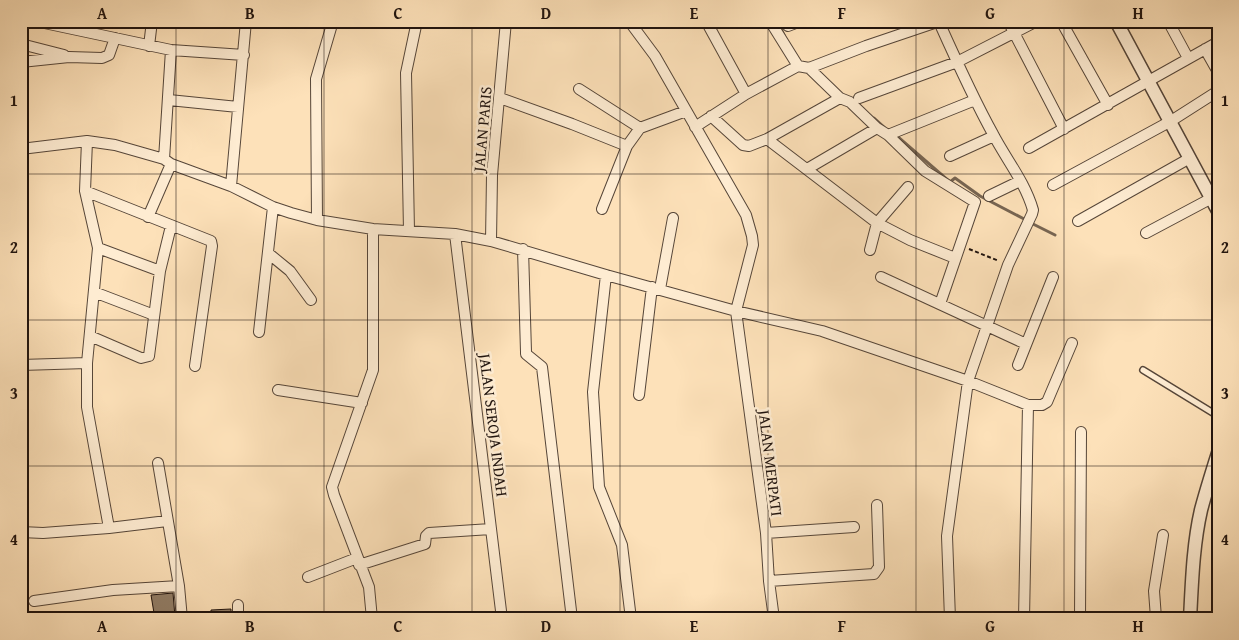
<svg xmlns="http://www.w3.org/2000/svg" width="1239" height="640" viewBox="0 0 1239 640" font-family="'Gentium Book Plus',serif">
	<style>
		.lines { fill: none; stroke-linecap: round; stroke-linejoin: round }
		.stream { stroke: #776552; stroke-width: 3 }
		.building { fill: #927e67; stroke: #1f130e }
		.service-casing { stroke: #564639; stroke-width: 8 }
		.minor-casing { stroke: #564639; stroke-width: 12 }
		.tertiary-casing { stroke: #564639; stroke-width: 15 }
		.path { stroke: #1f130e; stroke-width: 2; stroke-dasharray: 4 2.5; stroke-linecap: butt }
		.service { stroke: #feecd2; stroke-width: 5 }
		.minor { stroke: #feecd2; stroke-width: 10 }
		.tertiary { stroke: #feecd2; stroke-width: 12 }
		.grid { fill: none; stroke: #1f130e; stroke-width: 1; stroke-opacity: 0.55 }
		.labels { text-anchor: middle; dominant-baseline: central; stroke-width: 5; stroke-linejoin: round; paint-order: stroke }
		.street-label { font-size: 16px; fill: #1f130e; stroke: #feecd2 }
		.neatline { fill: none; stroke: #1f130e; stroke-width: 2 }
		.grid-label { font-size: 16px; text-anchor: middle; font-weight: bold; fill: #1f130e }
	</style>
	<rect width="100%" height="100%" fill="#fde1b9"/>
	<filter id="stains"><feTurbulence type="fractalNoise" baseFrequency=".004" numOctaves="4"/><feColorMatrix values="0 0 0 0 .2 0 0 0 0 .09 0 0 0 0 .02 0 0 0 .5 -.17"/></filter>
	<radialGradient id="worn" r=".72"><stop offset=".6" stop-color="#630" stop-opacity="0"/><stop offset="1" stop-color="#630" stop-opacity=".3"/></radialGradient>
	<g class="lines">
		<path class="stream" d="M777,21L784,35
			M874,118L884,127
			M898,137L950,182L955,178L980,196L1026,220
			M1031,223L1055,235"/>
	</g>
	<path class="building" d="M173,593L175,617L155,619L151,595Z
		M231,609V619H211V610Z"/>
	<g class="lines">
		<g class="service-casing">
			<path id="service" d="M1143,370L1218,416"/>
		</g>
		<g class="minor-casing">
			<path id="minor" d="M35,21L171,50L244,55
				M629,21L655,56L746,215L752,236L753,245L736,311L766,533L769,581L774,619
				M706,21L746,94
				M770,21L798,66
				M1008,21L1064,129
				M1061,21L1108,105
				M1168,21L1188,58
				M939,22C956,60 973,98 993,134C1006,159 1025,182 1033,210L1032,214L1008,265L968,381L947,536L950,619
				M788,26L801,21
				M21,44L64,55
				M149,46L152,21
				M1205,49L1218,72
				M21,62L69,57L102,58L109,55L115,38
				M809,68L840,98L850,102L877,128L888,135L925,171L975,202L940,304
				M579,89L640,128
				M500,98L572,124L627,146
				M859,98L957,62L1037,21
				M169,100L238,107
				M711,116L743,145L749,146L767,139L877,223L910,240L955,258
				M695,127L746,94L798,66L809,68L866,46L940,21
				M888,135L975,100
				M767,139L840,98
				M87,141L85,191L98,248L87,363V407L109,528L167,521
				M1029,148C1092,113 1155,78 1218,42
				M21,149L87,141L115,145L164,159L171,164L231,186L273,207L291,213L317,220L373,229L455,234L491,241L606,275L736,311L822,331L968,381L1028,405H1042L1047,402L1072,343
				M950,156L994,136
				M164,159L171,50
				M807,169L877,128
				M1053,185L1171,121L1218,91
				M231,186L246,21
				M85,191L211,241L212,246L195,366
				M989,196L1020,181
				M602,209L627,146L640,128L686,111
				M148,217L171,164
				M317,220L316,79L333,21
				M1078,221L1190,158
				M409,231L406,73L417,21
				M1146,233L1210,199
				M455,234L502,619
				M491,241L492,175L506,21
				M98,248L160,271
				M523,249L526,352V354L542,367L572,619
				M870,250L877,223L908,187
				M268,253L290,271L311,300
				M606,275L593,392L599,487L622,545L631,619
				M881,277L1026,344
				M660,289L673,218
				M94,292L154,315
				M259,332L273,207
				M90,336L141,358L149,356L160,271L171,226
				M21,365L87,363
				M1018,365L1053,277
				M278,390L362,403
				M639,395L652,287
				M158,463L179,586L182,619
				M21,532L43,533L109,528
				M766,533L854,527
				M1163,535L1154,591L1156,618L1190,619
				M359,565L425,544L426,536L429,533L491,529
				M308,577L357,558
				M769,581L874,574L879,567L877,505
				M34,601L113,590L179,586
				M238,605V619
				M372,619L369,587L334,495L332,487L373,370V229
				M1024,619L1028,405
				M1080,619L1081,432"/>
		</g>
		<g class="tertiary-casing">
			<path id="tertiary" d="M1116,21L1218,211
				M1190,619C1192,582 1193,545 1201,510C1206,491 1212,472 1218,453"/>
		</g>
		<path class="path" d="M969,249L999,261"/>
		<use href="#service" class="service"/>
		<use href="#minor" class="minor"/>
		<use href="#tertiary" class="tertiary"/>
	</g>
	<path class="grid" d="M176,21V619M324,21V619M472,21V619M620,21V619M768,21V619M916,21V619M1064,21V619M21,174H1218M21,320H1218M21,466H1218"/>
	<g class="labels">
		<g class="street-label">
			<text transform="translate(482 129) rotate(-85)">JALAN PARIS</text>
			<text transform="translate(494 425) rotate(83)">JALAN SEROJA INDAH</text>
			<text transform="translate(771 463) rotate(83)">JALAN MERPATI</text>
		</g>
	</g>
	<rect width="1239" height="640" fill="none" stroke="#fde1b9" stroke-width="55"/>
	<rect x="28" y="28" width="1184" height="584" class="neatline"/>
	<g class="grid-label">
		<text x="102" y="19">A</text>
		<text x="250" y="19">B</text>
		<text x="398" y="19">C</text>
		<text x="546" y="19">D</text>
		<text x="694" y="19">E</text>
		<text x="842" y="19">F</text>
		<text x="990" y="19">G</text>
		<text x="1138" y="19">H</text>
		<text x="14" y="106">1</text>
		<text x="1225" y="106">1</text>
		<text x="14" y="253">2</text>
		<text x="1225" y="253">2</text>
		<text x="14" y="399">3</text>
		<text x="1225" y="399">3</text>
		<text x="14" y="545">4</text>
		<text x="1225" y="545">4</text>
		<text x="102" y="632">A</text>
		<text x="250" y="632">B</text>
		<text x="398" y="632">C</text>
		<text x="546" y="632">D</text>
		<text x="694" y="632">E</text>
		<text x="842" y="632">F</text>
		<text x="990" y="632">G</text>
		<text x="1138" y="632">H</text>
	</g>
	<rect width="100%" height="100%" filter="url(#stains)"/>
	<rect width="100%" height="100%" fill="url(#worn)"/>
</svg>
